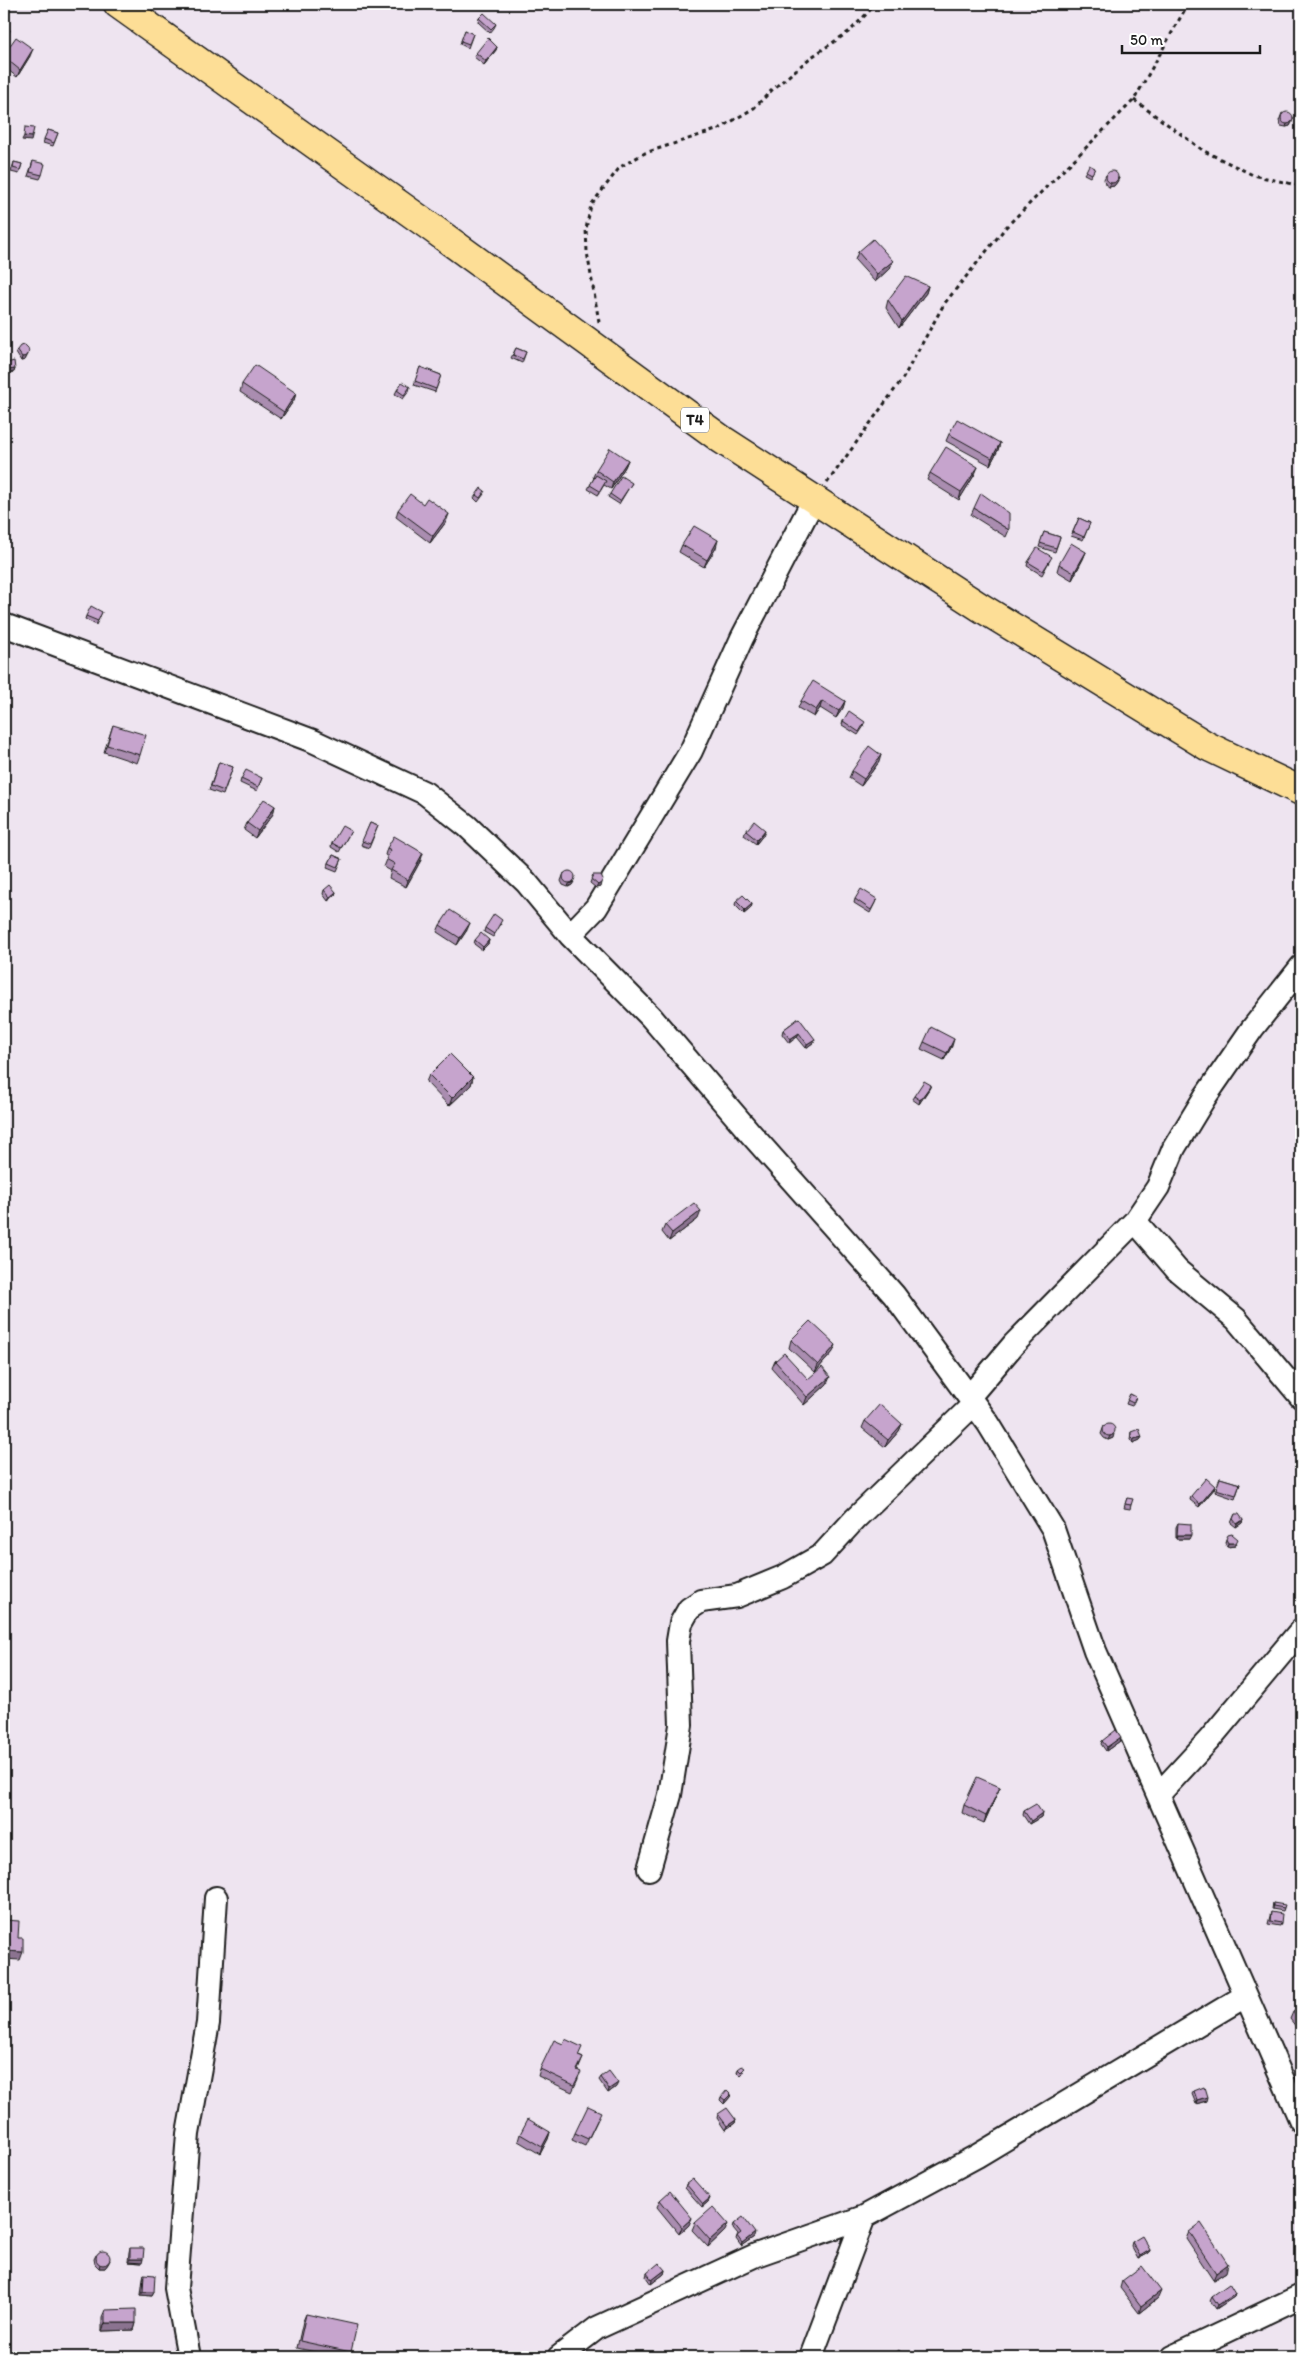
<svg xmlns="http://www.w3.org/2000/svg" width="1305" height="2361" viewBox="0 0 1305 2361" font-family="Itim,sans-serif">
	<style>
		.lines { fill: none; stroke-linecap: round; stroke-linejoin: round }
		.minor-casing { stroke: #1c1c1c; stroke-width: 26 }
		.trunk-casing { stroke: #1c1c1c; stroke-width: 31 }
		.path { stroke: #1c1c1c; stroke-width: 3; stroke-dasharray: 4 4; stroke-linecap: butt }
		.minor { stroke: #fff; stroke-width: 22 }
		.trunk { stroke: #fdde96; stroke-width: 28 }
		.wall { fill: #aa8db0; stroke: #1c1c1c }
		.shaded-wall { fill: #8b7390; stroke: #1c1c1c }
		.building { fill: #c6a4cd; stroke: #1c1c1c }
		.labels { text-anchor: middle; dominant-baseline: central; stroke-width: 4; stroke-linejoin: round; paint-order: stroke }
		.shield { fill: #fff; stroke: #606060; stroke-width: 1 }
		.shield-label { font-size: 15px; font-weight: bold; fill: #1c1c1c }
	</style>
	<rect width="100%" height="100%" fill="#eee4f0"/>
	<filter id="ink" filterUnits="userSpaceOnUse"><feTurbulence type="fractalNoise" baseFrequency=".02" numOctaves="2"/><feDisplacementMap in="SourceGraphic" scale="10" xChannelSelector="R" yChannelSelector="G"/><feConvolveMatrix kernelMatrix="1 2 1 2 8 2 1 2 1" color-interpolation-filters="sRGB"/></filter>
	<g filter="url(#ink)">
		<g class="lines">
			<g class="minor-casing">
				<path id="minor" d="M4,625L313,741L425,793L467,826L526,882L570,935L651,1017L751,1134L894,1295L988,1423L1053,1529L1095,1651L1301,2121
					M570,935L596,908L691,751L742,638L814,499
					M1135,1221L1177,1270L1236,1319L1301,1397
					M969,1397L1014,1344L1135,1221L1158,1187L1174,1148L1205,1097L1252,1029L1301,967
					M1159,1794L1209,1740L1301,1630
					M649,1869L670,1795L681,1725L678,1641L681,1623L689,1609L701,1601L737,1596L783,1577L822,1555L855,1519L974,1404
					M189,2357L176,2288L188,2134L208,2023L216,1898
					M559,2357L597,2328L756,2255L864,2217L977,2156L1245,1996
					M811,2357L864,2217
					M1172,2357L1301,2296"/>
			</g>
			<g class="trunk-casing">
				<path id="trunk" d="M118,4L432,228L721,439L980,607L1207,746L1301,791"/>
			</g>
			<path class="path" d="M1134,100L1204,151L1253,175L1301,186
				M599,322L587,252L586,229L591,205L620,167L645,153L719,129L754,108L772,90L810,58L850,31L876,4
				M827,483L903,378L944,304L1006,227L1134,100L1188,4"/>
			<use href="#minor" class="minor"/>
			<use href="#trunk" class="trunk"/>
		</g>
		<path class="wall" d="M479,18L496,24L494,28L490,33L478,22Z
			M465,30L473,34L468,48L460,44Z
			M497,47L496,50L484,65L474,57L476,53Z
			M4,54L30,56L17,77L4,67Z
			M1282,113L1294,118L1290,126L1286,127L1281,126L1279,121Z
			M48,130L58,133L53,146L43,143Z
			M33,161L42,175L40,179L28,176Z
			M14,162L22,164L19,174L11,172Z
			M1095,168L1090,177L1084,174L1086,171Z
			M1106,175L1119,178L1117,182L1114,186L1109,187L1105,184L1104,179Z
			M858,252L893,261L890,268L875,282L855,260Z
			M928,286L926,293L899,328L886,308L888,300Z
			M516,348L526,352L522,363L511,358Z
			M17,350L29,352L25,360L21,361L16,353Z
			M7,363L15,369L14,372L7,373L6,366Z
			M420,367L441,375L435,392L414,385Z
			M242,384L296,393L294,400L281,419L240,392Z
			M410,387L409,391L403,399L395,394L397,390Z
			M949,434L1000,443L998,450L990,465L946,441Z
			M628,460L625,467L611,489L604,485L598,495L588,489L594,478L593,477L596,470Z
			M930,473L975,474L959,500L927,480Z
			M632,483L630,486L619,504L608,497L610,494Z
			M484,494L478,502L474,498L476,495Z
			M974,508L1009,530L1006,537L971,515Z
			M398,510L446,522L430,543L396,517Z
			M1079,518L1090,523L1083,540L1071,536Z
			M1044,532L1060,537L1055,552L1039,547Z
			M682,545L716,548L704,567L679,552Z
			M1086,552L1083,559L1072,580L1057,571L1059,564Z
			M1050,560L1042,575L1027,566L1028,562Z
			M102,612L96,625L85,619L86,616Z
			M801,701H845L843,708L836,718L820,708L814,717L798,708Z
			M843,721L864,726L858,735L842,725Z
			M113,725L140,755L137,763L104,752Z
			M219,762L233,767L223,795L209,790Z
			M879,762L861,786L849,778L852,771Z
			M262,778L257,791L240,783L241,779Z
			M275,806L273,814L255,838L244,830L247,823Z
			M370,823L378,826L369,848L361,845Z
			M351,831L339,852L331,847L332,843Z
			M746,831L764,834L756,844L744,835Z
			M387,848L421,860L406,887L389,878L391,871L384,867L388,857L385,855Z
			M333,855L342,859L337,871L327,867Z
			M564,873L575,877L572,885L568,887L563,885L561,881Z
			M593,875L600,887L596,888L590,883Z
			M324,890L336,892L335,895L328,901L323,894Z
			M855,899H877L870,913L854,903Z
			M736,901L752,904L751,908L744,914L735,905Z
			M501,924L493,937L484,932L485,928Z
			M440,925L467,930L457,945L437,932Z
			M475,940H489L488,944L482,950L474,944Z
			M799,1018L814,1042L806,1048L797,1037L789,1043L782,1034L783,1030Z
			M924,1042L952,1046L944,1060L921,1049Z
			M429,1075L473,1077L471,1085L449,1106L426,1082Z
			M931,1085L929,1089L919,1104L912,1099L914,1096Z
			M698,1219L669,1241L662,1232L665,1225Z
			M791,1340L833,1352L815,1372L789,1348Z
			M775,1361L808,1379L827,1384L804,1405L772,1368Z
			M1130,1394L1136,1397L1132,1406L1126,1404Z
			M865,1421L902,1424L899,1431L885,1447L862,1428Z
			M1104,1426L1113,1438L1108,1440L1104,1438L1101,1434Z
			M1131,1432L1142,1437L1140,1440L1133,1443L1130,1440Z
			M1220,1478L1240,1484L1235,1499L1215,1492Z
			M1215,1486L1214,1489L1199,1507L1190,1500L1191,1496Z
			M1127,1498L1131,1505L1130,1509L1124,1508Z
			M1235,1514L1243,1520L1242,1523L1236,1527L1231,1523Z
			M1178,1523L1189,1539H1176V1527Z
			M1226,1539L1237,1543L1235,1546L1227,1547L1225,1543Z
			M1102,1741H1120L1106,1751L1101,1744Z
			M1000,1787L984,1823L962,1813L964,1805Z
			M1024,1811L1042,1813L1041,1817L1029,1824L1023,1815Z
			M1273,1903L1284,1908L1283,1911L1272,1909Z
			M1271,1912L1281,1923L1280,1926L1268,1924Z
			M1301,2005V2031L1300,2032L1290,2019L1293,2012Z
			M579,2056L583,2058L578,2070V2079L572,2092L538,2076L540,2069Z
			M738,2069L744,2072L740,2076L737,2073Z
			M601,2077L616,2087L608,2093L599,2080Z
			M1194,2091L1206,2101L1196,2104L1192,2094Z
			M731,2094L730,2097L724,2104L720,2100L721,2097Z
			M718,2114L736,2120L735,2123L725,2130L717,2118Z
			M598,2119L585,2146L572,2140L575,2133Z
			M550,2132L548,2139L540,2154L518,2141L520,2134Z
			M686,2184L710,2198L708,2202L702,2207L685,2188Z
			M660,2200L689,2225L679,2234L657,2207Z
			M695,2223L725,2231L708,2247L692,2230Z
			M734,2224L754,2237L741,2246L736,2239L737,2236L738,2234L733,2228Z
			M1189,2232L1226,2272L1213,2280L1186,2239Z
			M1132,2242L1150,2250L1149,2253L1138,2259L1131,2246Z
			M130,2248L142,2263L128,2262L129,2252Z
			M96,2255L110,2260L108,2264L105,2268H99L95,2264L94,2259Z
			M665,2270L664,2274L651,2284L646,2277L647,2273Z
			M144,2274L154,2292L152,2296L141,2295L143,2278Z
			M1122,2281L1158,2298L1139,2313L1120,2288Z
			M1235,2294L1234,2297L1216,2309L1210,2300L1212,2296Z
			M105,2310L136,2323L134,2330L102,2331V2317Z
			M306,2314L351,2352L349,2357H339L297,2348L303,2321Z"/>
		<path class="shaded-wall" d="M10,30L7,37L4,41V37Z
			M497,47L496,50L484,65L486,61Z
			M33,49L30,56L17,77L20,70Z
			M1292,122L1290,126L1286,127L1287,124Z
			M24,136L32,137L31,141L22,140Z
			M1119,178L1117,182L1114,186L1109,187L1111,183Z
			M893,261L890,268L875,282L877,274Z
			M928,286L926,293L899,328L902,321Z
			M29,352L25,360L21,361L22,357Z
			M15,369L14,372L7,373L8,370Z
			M296,393L294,400L281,419L284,412Z
			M1000,443L998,450L990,465L992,458Z
			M628,460L625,467L611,489L613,482Z
			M978,467L975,474L959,500L961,492Z
			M449,514L446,522L430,543L433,536Z
			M718,540L716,548L704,567L707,560Z
			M1086,552L1083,559L1072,580L1074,573Z
			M822,701L820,708L814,717L816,710Z
			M845,701L843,708L836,718L839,711Z
			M881,755L879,762L861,786L864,779Z
			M275,806L273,814L255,838L258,831Z
			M765,830L764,834L756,844L757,840Z
			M423,853L421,860L406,887L408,880Z
			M574,882L572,885L568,887L569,884Z
			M601,883L600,887L596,888L598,885Z
			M336,892L335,895L328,901L330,897Z
			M752,904L751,908L744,914L745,910Z
			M470,923L467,930L457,945L460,938Z
			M489,940L488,944L482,950L483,947Z
			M799,1033L797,1037L789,1043L790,1039Z
			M815,1039L814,1042L806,1048L807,1044Z
			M954,1039L952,1046L944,1060L947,1053Z
			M473,1077L471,1085L449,1106L452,1098Z
			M931,1085L929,1089L919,1104L920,1100Z
			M701,1211L698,1219L669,1241L672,1233Z
			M836,1345L833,1352L815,1372L818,1365Z
			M830,1377L827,1384L804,1405L807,1397Z
			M902,1424L899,1431L885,1447L888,1440Z
			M1114,1434L1113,1438L1108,1440L1110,1436Z
			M1142,1437L1140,1440L1133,1443L1134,1439Z
			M1215,1486L1214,1489L1199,1507L1200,1504Z
			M1243,1520L1242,1523L1236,1527L1237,1524Z
			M1177,1535H1191L1189,1539H1176Z
			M1228,1543H1236L1235,1546L1227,1547Z
			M1121,1737L1120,1741L1106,1751L1107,1747Z
			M1000,1787L997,1794L984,1823L986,1816Z
			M1042,1813L1041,1817L1029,1824L1031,1821Z
			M4,1951L23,1952L20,1960L4,1959Z
			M618,2083L616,2087L608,2093L609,2089Z
			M731,2094L730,2097L724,2104L725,2100Z
			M1207,2097L1206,2101L1196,2104L1197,2100Z
			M736,2120L735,2123L725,2130L727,2126Z
			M550,2132L548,2139L540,2154L542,2147Z
			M710,2198L708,2202L702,2207L703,2204Z
			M692,2218L689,2225L679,2234L682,2227Z
			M728,2224L725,2231L708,2247L710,2240Z
			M755,2233L754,2237L741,2246L742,2243Z
			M1150,2250L1149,2253L1138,2259L1140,2256Z
			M130,2259H143L142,2263L128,2262Z
			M110,2260L108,2264L105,2268H99L100,2264Z
			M1228,2264L1226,2272L1213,2280L1216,2273Z
			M665,2270L664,2274L651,2284L652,2280Z
			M1161,2291L1158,2298L1139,2313L1141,2306Z
			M143,2292H154L152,2296L141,2295Z
			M1235,2294L1234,2297L1216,2309L1218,2305Z
			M105,2323H136L134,2330L102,2331Z"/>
		<path class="building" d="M484,13L496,24L491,29L479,18Z
			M4,26L10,30L4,37Z
			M465,30L473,34L469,44L461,41Z
			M16,37L33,49L20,70L4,57V54Z
			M488,38L497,47L486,61L476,53Z
			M1281 118a6 6 0 1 1 12 0a6 6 0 1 1-12 0Z
			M25,127L34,128L32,137L24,136Z
			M48,130L58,133L54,143L44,139Z
			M33,161L45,164L42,175L30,172Z
			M14,162L22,164L20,170L13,168Z
			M1089,165L1095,168L1092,174L1086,171Z
			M1106 177a6 6 0 1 1 12 0a6 6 0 1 1-12 0Z
			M873,239L893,261L877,274L858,252Z
			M906,276L928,286L902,321L888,300Z
			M25,345L28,348L29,352L27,356L22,357L17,350L20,346Z
			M516,348L526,352L523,359L513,355Z
			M14,361L15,369L8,370L7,363Z
			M255,365L296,393L284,412L242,384Z
			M420,367L441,375L436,389L415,381Z
			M402,382L410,387L404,395L397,390Z
			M957,419L1000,443L992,458L949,434Z
			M946,447L978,467L961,492L930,473Z
			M610,448L628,460L613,482L596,470Z
			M596,475L606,481L600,491L590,485Z
			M621,476L632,483L620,501L610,494Z
			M481,488L485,491L480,498L476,495Z
			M981,493L1009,513V530L974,508Z
			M410,494L423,504L427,498L449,514L433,536L398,510Z
			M1079,518L1090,523L1084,537L1073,532Z
			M694,526L718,540L707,560L682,545Z
			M1044,532L1060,537L1056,548L1040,543Z
			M1071,543L1086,552L1074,573L1059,564Z
			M1037,548L1052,557L1043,571L1028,562Z
			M91,606L102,612L98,621L86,616Z
			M813,681L845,701L839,711L822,701L816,710L801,701Z
			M849,711L865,722L859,732L843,721Z
			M113,725L146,735L140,755L107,745Z
			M869,746L881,755L864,779L852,771Z
			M219,762L233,767L224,791L211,786Z
			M246,770L262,778L258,787L241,779Z
			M264,799L275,806L258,831L247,823Z
			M754,821L765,830L757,840L746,831Z
			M370,823L378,826L370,844L362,841Z
			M342,826L351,831L341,848L332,843Z
			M394,836L423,853L408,880L391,870L395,864L386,859L391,850L387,848Z
			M333,855L342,859L338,867L329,863Z
			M563 877a6 6 0 1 1 12 0a6 6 0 1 1-12 0Z
			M593,875H601L603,879L601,883L598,885L591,879Z
			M330,885L336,892L330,897L324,890Z
			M861,889L877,899L871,910L855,899Z
			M743,895L752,904L745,910L736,901Z
			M450,910L470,923L460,938L440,925Z
			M494,914L502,920L494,934L485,928Z
			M481,933L489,940L483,947L475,940Z
			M799,1018L815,1039L807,1044L799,1033L790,1039L783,1030Z
			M931,1027L954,1039L947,1053L924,1042Z
			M450,1054L473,1077L452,1098L429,1075Z
			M924,1081L931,1085L920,1100L914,1096Z
			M694,1203L701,1211L672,1233L665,1225Z
			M810,1321L836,1345L818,1365L791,1340Z
			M784,1353L808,1379L822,1367L830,1377L807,1397L775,1361Z
			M1130,1394L1136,1397L1133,1403L1127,1400Z
			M880,1404L902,1424L888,1440L865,1421Z
			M1103 1430a6 6 0 1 1 12 0a6 6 0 1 1-12 0Z
			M1139,1429L1142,1437L1134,1439L1131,1436V1432Z
			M1206,1478L1215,1486L1200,1504L1191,1496Z
			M1220,1478L1240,1484L1236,1495L1216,1489Z
			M1127,1498L1133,1499L1131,1505L1125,1504Z
			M1235,1514H1239L1243,1520L1237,1524L1233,1519Z
			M1178,1523L1191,1524V1535H1177Z
			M1232,1534L1238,1539L1236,1543H1228L1226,1539L1228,1535Z
			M1116,1730L1121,1737L1107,1747L1102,1741Z
			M977,1777L1000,1787L986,1816L964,1805Z
			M1036,1804L1042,1813L1031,1821L1024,1811Z
			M1273,1903L1285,1905L1284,1908L1273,1906Z
			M1271,1912L1282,1914L1281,1923L1270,1921Z
			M4,1920L19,1921L18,1938H23V1952L4,1951Z
			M1301,2005V2023L1293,2012Z
			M565,2039L582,2047L578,2056L583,2058L577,2070L581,2072L574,2085L540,2069L554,2040L563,2044Z
			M742,2066L745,2068L741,2072L738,2069Z
			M609,2071L618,2083L609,2089L601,2077Z
			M1204,2087L1207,2097L1197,2100L1194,2091Z
			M727,2090L731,2094L725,2100L721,2097Z
			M588,2106L601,2112L588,2139L575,2133Z
			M727,2108L736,2120L727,2126L718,2114Z
			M528,2119L550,2132L542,2147L520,2134Z
			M693,2179L710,2198L703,2204L686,2184Z
			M670,2191L692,2218L682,2227L660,2200Z
			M713,2207L728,2224L710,2240L695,2223Z
			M743,2217L755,2233L742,2243L737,2236L741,2233L734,2224Z
			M1201,2223L1228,2264L1216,2273L1189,2232Z
			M1142,2236L1150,2250L1140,2256L1132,2242Z
			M130,2248H144L143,2259H130Z
			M96 2258a7 7 0 1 1 14 0a7 7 0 1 1-14 0Z
			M659,2263L665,2270L652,2280L647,2273Z
			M1142,2266L1161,2291L1141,2306L1122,2281Z
			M144,2274L155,2275L154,2292H143Z
			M1229,2284L1235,2294L1218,2305L1212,2296Z
			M136,2309V2323H105V2310Z
			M306,2314L357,2325L351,2352L300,2341Z
			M899,2350L905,2357H890Z"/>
	</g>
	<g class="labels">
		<rect class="shield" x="681" y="407.5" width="28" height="25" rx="4"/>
		<g class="shield-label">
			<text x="695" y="420">T4</text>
		</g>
	</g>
	<rect width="1305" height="2361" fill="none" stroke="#fff" stroke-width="20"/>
	<rect x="10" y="10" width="1285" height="2341" fill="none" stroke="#1c1c1c" stroke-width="2" filter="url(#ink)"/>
	<path d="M1122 45v8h138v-8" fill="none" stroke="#1c1c1c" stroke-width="2.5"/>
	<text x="1130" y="45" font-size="15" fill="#1c1c1c" stroke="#ffffff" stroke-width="4" paint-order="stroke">50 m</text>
</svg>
